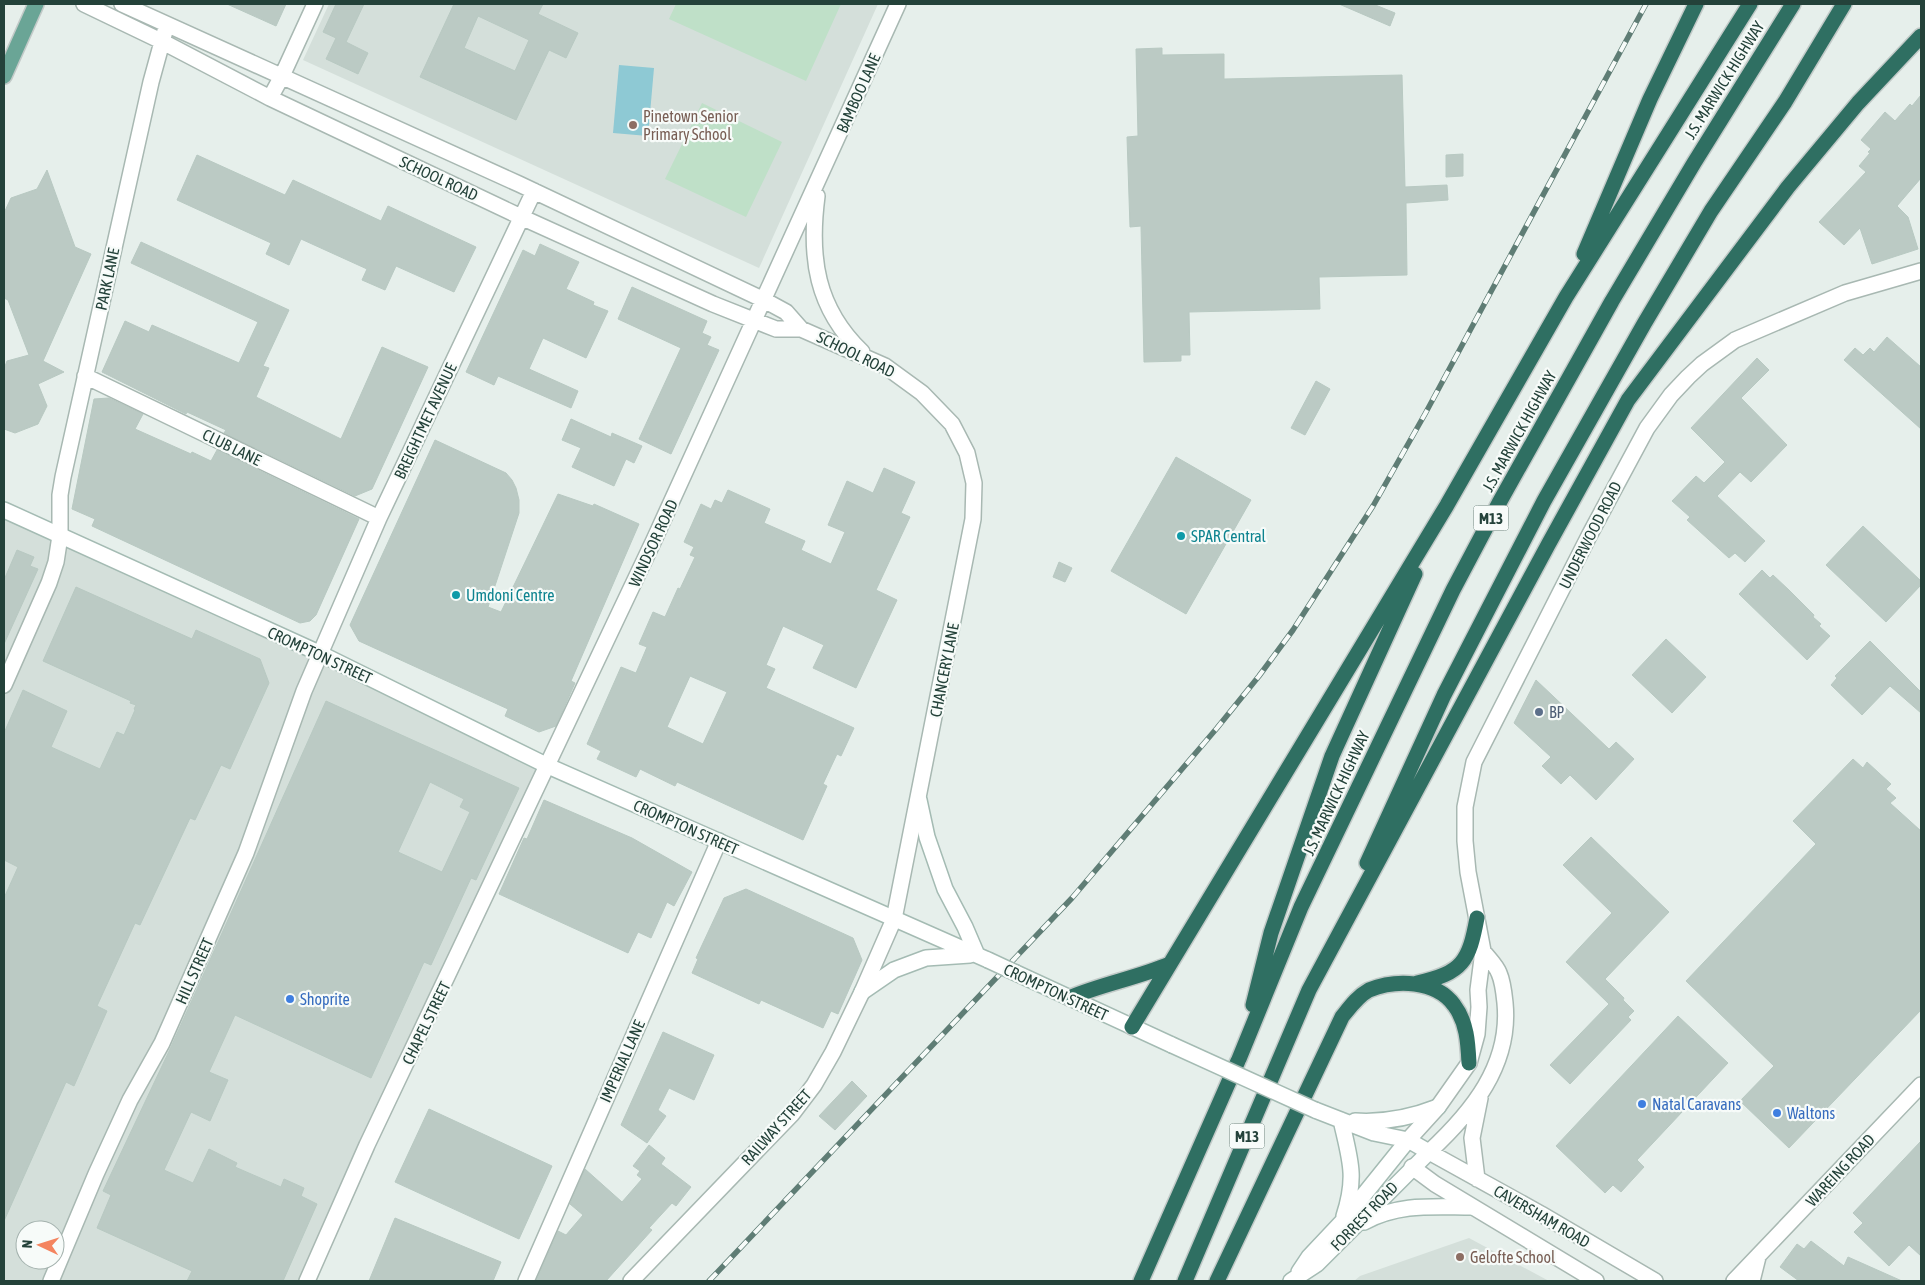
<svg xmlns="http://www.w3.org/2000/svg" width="1925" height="1285" viewBox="0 0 1925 1285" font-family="'Asap Condensed',sans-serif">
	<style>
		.built { fill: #d4dfda; fill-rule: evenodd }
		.green { fill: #bfe0c8 }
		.water { fill: #8ec9d4 }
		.building { fill: #bbcac4; stroke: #b8c9c2; fill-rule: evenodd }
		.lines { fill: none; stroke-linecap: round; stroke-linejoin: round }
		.street-casing { stroke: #a8b8b2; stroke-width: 18 }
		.secondary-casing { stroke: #a4bbb3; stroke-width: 18 }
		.primary-casing { stroke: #c2cac8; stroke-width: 18 }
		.highway-casing { stroke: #c2cac8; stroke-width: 18 }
		.street { stroke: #fff; stroke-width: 15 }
		.secondary { stroke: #fff; stroke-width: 15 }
		.primary { stroke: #6aa596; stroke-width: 15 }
		.highway { stroke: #2f6f62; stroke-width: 15 }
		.rail-casing { stroke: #5f7d75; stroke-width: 5.5 }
		.rail { stroke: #f7fbf9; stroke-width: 4; stroke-dasharray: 11; stroke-linecap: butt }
		.secondary-bridge-casing { stroke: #a4bbb3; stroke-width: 18; stroke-linecap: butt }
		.secondary-bridge { stroke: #fff; stroke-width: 15 }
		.education-dot { fill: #8d6e63; stroke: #f7fbf9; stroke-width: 2 }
		.culture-dot { fill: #0f9aa8; stroke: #f7fbf9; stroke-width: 2 }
		.service-dot { fill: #5c6f8a; stroke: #f7fbf9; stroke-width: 2 }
		.shop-dot { fill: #3f7fe0; stroke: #f7fbf9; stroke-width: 2 }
		.labels { text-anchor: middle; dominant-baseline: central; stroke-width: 4.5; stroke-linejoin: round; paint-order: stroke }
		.shield { fill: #f7fbf9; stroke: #637a73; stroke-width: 1 }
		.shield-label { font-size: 15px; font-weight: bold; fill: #24423a }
		.street-label { font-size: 16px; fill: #24423a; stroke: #f7fbf9 }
		.education-label { font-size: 16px; fill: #785e54; stroke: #f7fbf9; text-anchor: start }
		.culture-label { font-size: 16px; fill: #0d838f; stroke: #f7fbf9; text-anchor: start }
		.service-label { font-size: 16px; fill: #4e5e75; stroke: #f7fbf9; text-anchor: start }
		.shop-label { font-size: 16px; fill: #366cbe; stroke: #f7fbf9; text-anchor: start }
	</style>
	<rect width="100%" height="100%" fill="#e6efeb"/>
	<path class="built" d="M329,4H878L759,268L303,60Z
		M4,510L547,766L306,1281H4ZM25,1230H55V1260H25Z
		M1469,1238L1549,1281H1354L1360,1276Z"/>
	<path class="green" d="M676,4H841L806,81L669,19Z
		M702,103L782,142L746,217L665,179Z"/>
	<path class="water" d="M619,65L654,68L648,136L613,133Z"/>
	<path class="building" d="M227,4H286L276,26Z
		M336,4H364L346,42L368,53L358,74L326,59L336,38L323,32Z
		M452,4H543L538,14L578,33L566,58L549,50L516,120L420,77L454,4ZM478,16L529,40L515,71L464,48Z
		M1339,4H1373L1395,13L1390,26Z
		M1162,48V55L1224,54V79L1402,75L1405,187L1447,185L1448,200L1406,203L1407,275L1319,277L1320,309L1189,312L1190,355H1181V361L1144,362L1141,226L1130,227L1127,137L1138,136L1136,49Z
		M1921,95V178L1897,206L1908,217L1918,249L1872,264L1860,228L1844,245L1819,222L1866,172L1859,166L1870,153L1868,152L1871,149L1861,140L1885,112L1895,121L1910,104L1912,106Z
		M1463,154V176L1446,177V155Z
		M197,155L285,195L293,180L381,221L388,206L476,247L454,292L396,266L385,290L362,280L367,269L301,239L289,265L266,254L271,243L177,200Z
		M47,170L75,247L91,254L43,361L64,372L38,384L47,406L38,424L15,433L4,429V369L7,361L29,355L8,300L4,298V213L11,198L37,189Z
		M141,242L289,310L263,366L269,368L256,397L341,439L382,347L428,367L372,489L355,496L224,433L226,430L187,412L186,414L102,372L125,321L149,332L152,325L239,363L258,322L131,263Z
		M540,244L579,262L566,289L594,302L593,305L608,311L586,358L543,338L529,369L578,391L571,408L498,376L494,385L466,372L523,250L535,256Z
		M632,287L707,321L702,333L711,337L707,345L719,350L671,454L639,439L681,348L618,319Z
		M1887,337L1921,367V429L1844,360L1855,348L1863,355L1870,348L1874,352Z
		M1757,358L1769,370L1741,398L1787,445L1751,482L1740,472L1717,496L1765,541L1745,562L1735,553L1729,558L1687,520L1690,517L1672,501L1696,476L1704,483L1725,462L1691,428Z
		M1316,381L1330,389L1305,435L1291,428Z
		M109,398L143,414L135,429L191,454L192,452L211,461L217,450L359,519L316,615L310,621L300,623L92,526L95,519L72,509L94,399Z
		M571,419L611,437L612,433L642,446L634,463L626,459L614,486L572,467L581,448L562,440Z
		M435,440L506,473L512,480L516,488L519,500V513L488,607L501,612L558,494L593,506L594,504L639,524L571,681L575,683L556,726L539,732L505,716L508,709L359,641L350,625Z
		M1176,457L1251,500L1186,614L1111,571Z
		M884,468L915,482L901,513L910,517L876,590L897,600L856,688L813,668L824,645L783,626L766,665L775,669L766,688L854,728L841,756L837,754L823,784L827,786L803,840L677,782L675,786L640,769L636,777L597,759L601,751L587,744L621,667L636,673L647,647L639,644L653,612L665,617L678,588L680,589L695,557L690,555L694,547L684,542L701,504L711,509L715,500L722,503L728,490L770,509L764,523L805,541L801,550L831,564L845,532L828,525L847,481L873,493ZM690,676L727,692L703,744L667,727Z
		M1863,526L1921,581V585L1886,622L1826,565Z
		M17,550L34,557L30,566L38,569L4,644V580Z
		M1059,562L1072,568L1065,582L1053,577Z
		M1762,570L1770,578L1773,575L1789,590L1814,615L1813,617L1821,624L1819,626L1830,636L1807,660L1739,594Z
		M76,587L192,639L196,630L260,659L269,683L230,769L221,765L195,820L190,818L140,925L135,923L97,1006L107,1011L74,1086L66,1082L4,1221V898L18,867L4,860V733L23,690L67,711L51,747L100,769L117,732L124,735L135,710L134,709L136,705L130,703L131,701L43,661Z
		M1666,639L1706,677L1672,713L1632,675Z
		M1870,641L1921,692V713L1890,686L1862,715L1831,685L1837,678L1835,676Z
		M1536,680L1609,749L1616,742L1634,759L1596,800L1570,775L1561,784L1542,766L1551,757L1514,723Z
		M326,701L519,788L476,880L471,878L431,965L424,962L371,1078L235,1015L209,1072L228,1080L210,1121L191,1112L164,1170L193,1183L209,1149L237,1163L235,1167L281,1187L284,1179L304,1188L301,1196L317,1204L283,1281H187L192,1271L97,1228L111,1195L103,1191L171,1047ZM430,782L464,799L460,807L470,812L442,872L398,852Z
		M1853,759L1863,768L1867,762L1891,784L1886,789L1896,798L1890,803L1921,831V1010L1789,1148L1740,1101L1774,1066L1686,981L1816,844L1793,821Z
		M544,800L632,838L692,872L674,906L667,902L651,938L638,932L628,953L499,894L524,838L527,839Z
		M1591,837L1669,912L1605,979L1624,998L1623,1000L1634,1011L1628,1017L1631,1020L1570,1084L1550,1065L1609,1004L1566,962L1612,913L1563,865Z
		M746,889L853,938L862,960L838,1014L831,1011L823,1028L761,1000L759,1004L692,973L698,959L696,958L724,898Z
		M1678,1016L1728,1063L1637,1160L1644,1167L1621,1192L1613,1185L1605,1193L1556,1146Z
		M663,1032L714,1055L694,1100L669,1088L658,1110L666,1116L647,1143L621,1125Z
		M852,1081L867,1096L835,1130L819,1116Z
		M429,1109L552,1166L519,1239L395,1182Z
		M1921,1141V1256L1909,1245L1889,1266L1854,1232L1863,1223L1853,1213Z
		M649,1145L665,1158L661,1164L691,1187L676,1206L672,1203L649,1228L652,1230L606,1281H536L558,1231L566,1235L583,1215L570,1204L585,1169L622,1202L642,1179L637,1175L640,1171L633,1166Z
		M395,1218L501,1262L493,1281H369Z
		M1811,1241L1844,1266L1848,1257L1902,1281H1799L1780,1267L1797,1244L1804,1249Z"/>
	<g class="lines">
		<g class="street-casing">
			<path id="street" d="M84,4L161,41L270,98L521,217L713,304L776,329H801L885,366L922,393L952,424L967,453L974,483L973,519L894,919L862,992L833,1052L814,1085L792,1114L631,1281
				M122,4L519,184L764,300L786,312L801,329
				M270,98L282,76L315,4
				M817,196C809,257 816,308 862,352
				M85,376L379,518
				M4,685L49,583L56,562L60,536V495L63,477L151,82L165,31
				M1483,951C1488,958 1496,965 1499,973C1503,982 1504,993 1505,1003C1511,1065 1472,1112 1429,1152L1541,1214L1655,1281
				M1408,1140L1438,1107L1469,1063L1477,1034L1479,1007L1478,990L1483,951L1468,872L1465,841V807L1474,762L1590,534L1647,428L1671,395L1688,377L1702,364L1735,340L1845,293L1921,271
				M1412,1167L1435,1184L1596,1281
				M1477,1179L1472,1138L1480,1098
				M51,1281L96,1174L130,1100L162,1043L246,853L304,691L379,518L534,191
				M307,1281L367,1145L654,540L898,4
				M526,1281L719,841
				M1734,1281L1921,1085
				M1752,1281L1758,1257"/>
		</g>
		<g class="secondary-casing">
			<path id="secondary" d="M4,510L319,653L548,766L988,960
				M919,800L927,837L945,889L965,927L977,955
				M1016,973L1172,1045
				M862,992L894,970L926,958L970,955
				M1341,1120C1350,1160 1357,1176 1344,1216
				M1355,1121C1385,1123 1410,1118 1438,1107
				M1364,1222C1400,1203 1433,1207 1472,1207
				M1299,1272L1309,1257L1342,1222L1408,1140
				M1291,1281L1317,1264L1429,1152L1408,1140L1374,1133L1315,1110"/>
		</g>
		<g class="primary-casing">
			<path id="primary" d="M4,76L36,4"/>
		</g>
		<g class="highway-casing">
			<path id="highway" d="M1584,254L1650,99L1696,4
				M1367,863L1444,695L1544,501L1644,324L1711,211L1785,102L1844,4
				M1417,983C1463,973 1469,961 1477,918
				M1069,998C1102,984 1137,978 1170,964
				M1253,1005L1271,933L1332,756L1415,574
				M1132,1027L1447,505L1566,297L1750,4
				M1239,1059L1301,907L1453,590L1499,503L1612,301L1694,163L1793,4
				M1141,1281L1238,1061
				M1185,1281L1309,990L1548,545L1628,400L1788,187L1858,103L1921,36
				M1217,1281L1342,1017C1350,1007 1358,996 1369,990C1396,979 1436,980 1454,1005C1467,1022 1468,1043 1469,1063"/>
		</g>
		<use href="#street" class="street"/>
		<use href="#secondary" class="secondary"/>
		<use href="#primary" class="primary"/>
		<use href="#highway" class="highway"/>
		<g class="rail-casing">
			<path id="rail" d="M709,1281L1072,898L1217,728L1259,676L1293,630L1373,506L1425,414L1646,4"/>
		</g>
		<use href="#rail" class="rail"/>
		<g class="secondary-bridge-casing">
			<path id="secondary-bridge" d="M988,960L1016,973
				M1172,1045L1315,1110"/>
		</g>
		<use href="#secondary-bridge" class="secondary-bridge"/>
	</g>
	<g class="education-dot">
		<circle cx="633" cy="125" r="5"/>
		<circle cx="1460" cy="1257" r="5"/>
	</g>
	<g class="culture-dot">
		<circle cx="1181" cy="536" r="5"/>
		<circle cx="456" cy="595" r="5"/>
	</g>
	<circle class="service-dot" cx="1539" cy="712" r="5"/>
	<g class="shop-dot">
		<circle cx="290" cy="999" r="5"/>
		<circle cx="1642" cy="1104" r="5"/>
		<circle cx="1777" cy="1113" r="5"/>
	</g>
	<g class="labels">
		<g class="shield">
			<rect x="1473.5" y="505.5" width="35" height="25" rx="4"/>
			<rect x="1229.5" y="1123.5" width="35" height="25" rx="4"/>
		</g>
		<g class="shield-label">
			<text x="1491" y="518">M13</text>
			<text x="1247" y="1136">M13</text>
		</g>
		<g class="street-label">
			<text transform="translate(1724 80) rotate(-58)">J.S. MARWICK HIGHWAY</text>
			<text transform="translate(858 93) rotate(-66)">BAMBOO LANE</text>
			<text transform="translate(439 178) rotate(25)">SCHOOL ROAD</text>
			<text transform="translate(107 279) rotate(-78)">PARK LANE</text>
			<text transform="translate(856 354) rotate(26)">SCHOOL ROAD</text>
			<text transform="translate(425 421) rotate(-65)">BREIGHTMET AVENUE</text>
			<text transform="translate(1519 431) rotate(-61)">J.S. MARWICK HIGHWAY</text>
			<text transform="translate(232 447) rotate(26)">CLUB LANE</text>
			<text transform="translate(1590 535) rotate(-63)">UNDERWOOD ROAD</text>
			<text transform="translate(653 543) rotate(-65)">WINDSOR ROAD</text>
			<text transform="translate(320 655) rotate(25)">CROMPTON STREET</text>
			<text transform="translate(944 670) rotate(-79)">CHANCERY LANE</text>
			<text transform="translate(1336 793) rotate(-65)">J.S. MARWICK HIGHWAY</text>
			<text transform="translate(686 827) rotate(24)">CROMPTON STREET</text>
			<text transform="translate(194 971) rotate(-66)">HILL STREET</text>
			<text transform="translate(1056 992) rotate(25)">CROMPTON STREET</text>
			<text transform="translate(426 1023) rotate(-64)">CHAPEL STREET</text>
			<text transform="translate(622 1061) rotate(-66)">IMPERIAL LANE</text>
			<text transform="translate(776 1127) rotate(-48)">RAILWAY STREET</text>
			<text transform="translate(1840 1170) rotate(-47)">WAREING ROAD</text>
			<text transform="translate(1364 1216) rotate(-46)">FORREST ROAD</text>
			<text transform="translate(1542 1216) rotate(30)">CAVERSHAM ROAD</text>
		</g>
		<g class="education-label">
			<text x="643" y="116">Pinetown Senior<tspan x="643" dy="18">Primary School</tspan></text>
			<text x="1470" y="1257">Gelofte School</text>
		</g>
		<g class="culture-label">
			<text x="1191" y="536">SPAR Central</text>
			<text x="466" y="595">Umdoni Centre</text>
		</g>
		<g class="service-label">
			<text x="1549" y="712">BP</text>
		</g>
		<g class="shop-label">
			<text x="300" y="999">Shoprite</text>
			<text x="1652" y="1104">Natal Caravans</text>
			<text x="1787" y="1113">Waltons</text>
		</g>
	</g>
	<rect width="1925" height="1285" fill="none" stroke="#24423a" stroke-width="10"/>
	<g transform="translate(40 1245) rotate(274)"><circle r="24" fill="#f7fbf9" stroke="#a3b1ad"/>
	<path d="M0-4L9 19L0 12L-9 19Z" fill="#f4845f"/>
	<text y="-8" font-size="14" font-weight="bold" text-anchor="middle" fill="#24423a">N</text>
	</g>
</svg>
